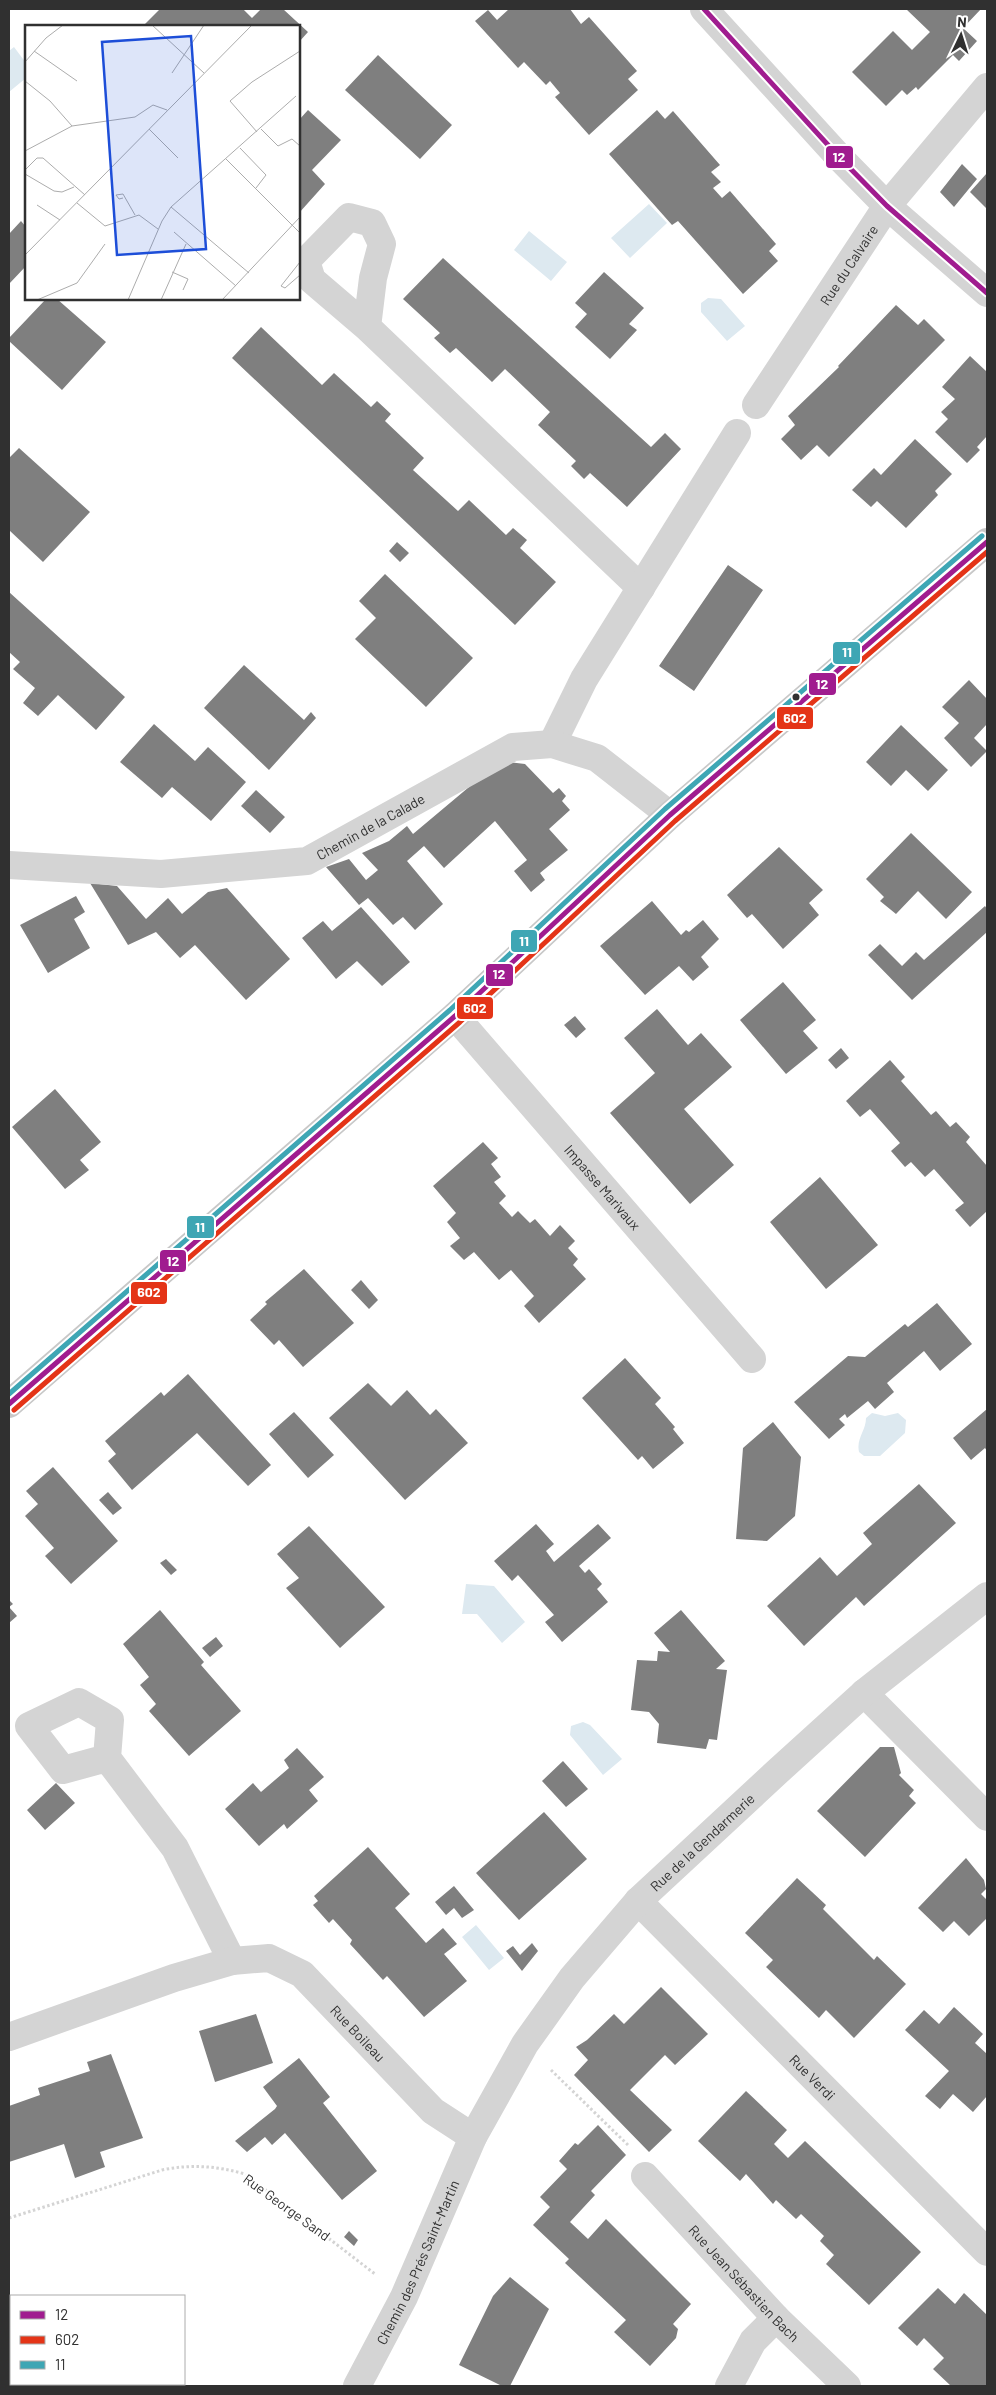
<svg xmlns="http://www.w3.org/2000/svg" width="996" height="2395" viewBox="0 0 996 2395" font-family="Barlow,sans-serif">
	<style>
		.water { fill: #dde9f0 }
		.building { fill: #7f7f7f }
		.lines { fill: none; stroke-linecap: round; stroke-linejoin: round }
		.path { stroke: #d4d4d4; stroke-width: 3; stroke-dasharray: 2.5 2.5; stroke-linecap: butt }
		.minor { stroke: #d4d4d4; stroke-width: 28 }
		.major { stroke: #c8c8c8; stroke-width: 28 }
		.bus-1-casing { stroke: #fff; stroke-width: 9 }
		.bus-2-casing { stroke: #fff; stroke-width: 9 }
		.bus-3-casing { stroke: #fff; stroke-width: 9 }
		.bus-1 { stroke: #a01c8f; stroke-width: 5 }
		.bus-2 { stroke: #e43417; stroke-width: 5 }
		.bus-3 { stroke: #3ea6b4; stroke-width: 5 }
		.bus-dot { fill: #303030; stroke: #fff; stroke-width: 2 }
		.labels { text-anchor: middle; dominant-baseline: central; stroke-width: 5; stroke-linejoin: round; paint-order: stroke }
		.street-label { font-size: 14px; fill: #303030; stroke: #fff }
		.inset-road { fill: none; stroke: #acacac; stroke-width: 1 }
		.view { fill: #1d4ed8; fill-opacity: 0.15; stroke: #1d4ed8; stroke-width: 2.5 }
		.inset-edge { fill: none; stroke: #303030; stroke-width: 2.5 }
		.line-badge { stroke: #fff; stroke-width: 2 }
		.badge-label { font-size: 14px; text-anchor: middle; font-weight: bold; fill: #fff }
	</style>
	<rect width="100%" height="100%" fill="#fff"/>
	<path class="water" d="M14,47L26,63V78L9,92V51Z
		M649,204L667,223L630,258L611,238Z
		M529,231L567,262L551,281L514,250Z
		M708,298L721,299L745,326L727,341L701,312V303Z
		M872,1413L885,1416L898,1413L906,1420L905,1433L880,1456H864L859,1452C856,1438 866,1431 866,1418Z
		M466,1584L494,1586L525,1622L502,1643L477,1614H462Z
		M583,1722L590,1725L622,1759L603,1775L570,1735L571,1726Z
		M476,1925L504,1958L489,1970L462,1937Z"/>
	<path class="building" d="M160,9H243L252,18L261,9H283L308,32L299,42V26H143Z
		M509,9H570L581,24L589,17L637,71L628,79L638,90L589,135L555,97L560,93L550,81L546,85L524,62L518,68L475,21L488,10L497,20Z
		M906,9H981L963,28L977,41L959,61L953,55L918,90L916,87L907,95L902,90L886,106L852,72L893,31L912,50L930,32Z
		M378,55L452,125L420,159L345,90Z
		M308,110L341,140L312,170L325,184L299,213V120Z
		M657,110L665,119L673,111L720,165L711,172L721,182L713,188L722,198L730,191L776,244L769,251L778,261L743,294L678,221L672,225L609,154Z
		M962,164L977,179L954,207L940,192Z
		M987,173V209L970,192Z
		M21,221L26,227V266L9,284V234Z
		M443,258L651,447L665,433L681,449L627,507L590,473L584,479L571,466L576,461L538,425L550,412L505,369L492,382L456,348L450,353L434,338L440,333L403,299Z
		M604,272L644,308L629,324L637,330L610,359L575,327L587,314L575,303Z
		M46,299H57L106,342L62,390L9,341V338Z
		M896,305L918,325L924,319L945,340L829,457L817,445L801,460L781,439L795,425L788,416L839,367L838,366Z
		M261,327L322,385L334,373L371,407L377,401L391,414L385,421L424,458L413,470L458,511L469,500L506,535L513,528L527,540L520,548L556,582L515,625L232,358Z
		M970,356L987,372V436L977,447L980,450L967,463L935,432L948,419L941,412L955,399L942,387Z
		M915,439L952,474L935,491L938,495L906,528L877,501L871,507L852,490L874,468L881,475Z
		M19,448L90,512L43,562L9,530V458Z
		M397,542L409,553L400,562L389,551Z
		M728,565L763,590L694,691L659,666Z
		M385,574L473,658L426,707L355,639L376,618L359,601Z
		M9,592L125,697L96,730L58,695L38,716L23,703L35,688L13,669L20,662L9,652Z
		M244,665L304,720L311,712L316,718L269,770L204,708Z
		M969,680L987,699V724L974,738L987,751L971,767L944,738L959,723L942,707Z
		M154,724L195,761L208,747L246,782L211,821L172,787L162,798L120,762Z
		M901,725L948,770L928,791L906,770L891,786L866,762Z
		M500,761L525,764L553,793L559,788L566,796L562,801L570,810L549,829L568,850L540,873L545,880L531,892L514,871L527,860L495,821L444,868L424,846L407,861L443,904L415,930L403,917L393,925L368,898L359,905L326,867L349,859L366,880L378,870L362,853L389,841L407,826L413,834Z
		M256,790L285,817L270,833L241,806Z
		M911,833L972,892L946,919L918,891L896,914L880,901L884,897L866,879Z
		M779,847L823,890L809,903L819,915L783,949L752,914L747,918L727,895Z
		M90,883L117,886L146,919L168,898L182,914L208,892L227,888L290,959L246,1000L195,945L180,958L156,932L128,945Z
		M76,896L85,912L74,919L90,948L48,973L20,925Z
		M652,901L681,935L686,930L689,932L703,920L719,939L701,957L709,967L693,981L679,966L645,995L600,946Z
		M985,906L987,909V932L912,1000L868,955L880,944L902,966L916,952L924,960Z
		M361,907L410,962L382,986L357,961L336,979L302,938L323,921L332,931Z
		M783,982L816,1020L803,1031L818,1048L786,1074L740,1020Z
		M657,1009L688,1045L701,1033L732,1067L684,1109L734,1165L690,1204L610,1113L655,1073L624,1038Z
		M575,1016L586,1029L576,1038L564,1025Z
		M841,1048L849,1058L836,1069L828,1060Z
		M890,1060L905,1077L901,1081L931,1115L936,1111L950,1127L956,1122L970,1137L966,1142L987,1166V1211L970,1227L955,1210L964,1203L934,1169L925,1177L911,1162L905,1167L891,1151L900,1143L870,1109L860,1117L846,1101Z
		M55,1089L101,1142L80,1160L89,1170L65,1189L12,1127Z
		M483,1142L498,1158L491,1164L501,1177L494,1182L506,1196L499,1203L512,1217L518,1211L530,1223L535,1219L550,1236L560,1225L575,1241L568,1248L578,1259L573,1265L586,1279L539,1323L524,1306L534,1296L511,1270L499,1280L474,1252L464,1260L450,1246L460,1238L447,1222L456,1213L433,1186Z
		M820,1177L878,1245L826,1289L770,1222Z
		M304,1269L354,1323L303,1367L279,1340L274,1345L250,1320L267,1304L265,1302Z
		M361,1280L378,1300L369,1309L351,1290Z
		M937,1303L972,1344L940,1371L924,1351L887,1383L894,1392L875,1409L868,1401L847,1418L845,1414L839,1419L845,1425L829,1439L794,1402L848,1356L865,1357L905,1324L908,1327Z
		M625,1358L661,1398L655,1404L675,1427L673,1429L684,1443L653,1469L642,1456L638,1460L582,1398Z
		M188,1374L271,1465L248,1486L197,1433L132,1490L108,1461L116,1454L105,1441L161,1392L164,1396Z
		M368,1383L391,1406L407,1390L430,1415L436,1409L468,1443L405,1500L329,1418Z
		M987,1409V1451L985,1448L971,1460L953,1438Z
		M294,1412L334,1455L308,1478L269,1434Z
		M773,1422L801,1457L795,1516L767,1541L736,1539L743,1448Z
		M53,1467L118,1541L71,1584L45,1556L54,1548L25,1516L38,1504L26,1491Z
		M919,1484L956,1523L864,1606L856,1597L804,1646L767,1606L820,1557L837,1576L872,1544L863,1533Z
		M108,1492L122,1508L113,1515L99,1500Z
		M536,1524L554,1544L546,1551L554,1562L598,1524L611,1538L579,1566L585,1573L589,1569L602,1584L597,1589L608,1602L562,1642L545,1622L554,1615L518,1575L512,1581L494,1561Z
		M309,1526L385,1607L340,1648L286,1588L299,1578L277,1554Z
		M166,1559L177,1570L171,1575L160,1563Z
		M9,1600L13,1604L9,1607L17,1616L9,1623Z
		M160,1610L204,1662L201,1665L241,1711L189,1756L149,1711L156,1704L140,1685L149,1677L123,1644Z
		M681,1610L725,1661L716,1669L727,1670L717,1740L709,1739L706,1749L657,1743L659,1724L649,1712L631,1710L637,1660L657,1661L658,1651L670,1652L654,1633Z
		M216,1637L223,1646L210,1657L202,1648Z
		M880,1747H894L901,1773L899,1775L914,1790L909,1796L916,1803L865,1857L817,1811Z
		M297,1748L324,1777L309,1790L318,1801L287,1829L284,1824L259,1846L225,1809L253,1783L261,1792L289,1768L284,1760Z
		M563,1761L588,1789L566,1807L542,1781Z
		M56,1783L75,1803L45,1830L27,1810Z
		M544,1812L587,1859L519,1920L476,1873Z
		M368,1847L410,1894L395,1908L426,1943L443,1928L457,1944L444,1954L467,1981L424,2017L387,1976L383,1980L350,1944L352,1940L333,1919L329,1923L313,1905L318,1901L314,1896Z
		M966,1858L984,1880L986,1889L981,1894L987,1900V1918L969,1936L954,1921L943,1932L918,1908Z
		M797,1878L826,1905L823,1909L874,1960L877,1956L906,1984L854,2038L826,2010L819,2018L766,1967L773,1960L745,1933Z
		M454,1886L474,1910L462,1918L454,1908L446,1915L435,1902Z
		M532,1943L538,1951L522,1971L506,1951L513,1946L520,1955Z
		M661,1987L708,2034L675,2065L665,2055L630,2090L672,2130L649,2152L574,2075L588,2060L576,2047L587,2040L614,2014L624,2024Z
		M954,2007L983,2034L975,2043L987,2054V2096L973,2112L953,2094L940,2109L925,2096L949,2071L905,2030L924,2010L939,2024Z
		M256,2014L273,2063L215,2082L199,2031Z
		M111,2054L143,2138L100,2152L105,2167L75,2178L64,2144L9,2162V2106L40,2095L38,2088L90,2071L87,2062Z
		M299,2058L330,2097L323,2103L377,2171L342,2200L285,2133L272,2145L265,2137L247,2152L235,2141L275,2109L277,2106L263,2087Z
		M746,2091L787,2130L774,2144L788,2158L805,2141L921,2252L869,2305L826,2264L834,2255L820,2241L824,2236L801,2214L796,2219L776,2200L773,2204L746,2174L740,2181L698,2141Z
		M598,2125L626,2155L591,2191L595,2195L570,2222L588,2239L606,2219L691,2304L673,2324L678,2329L676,2338L650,2366L614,2332L626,2320L565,2263L569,2259L533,2225L550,2207L540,2197L567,2169L559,2161L575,2143L578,2145Z
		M349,2231L358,2240L354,2246L344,2237Z
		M510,2277L549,2309L510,2386H502L459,2365L493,2296Z
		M938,2288L955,2304L964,2293L987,2315V2386H951L933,2369L944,2358L924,2338L917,2346L898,2328Z"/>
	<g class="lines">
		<path class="path" d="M551,2070L629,2146
			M9,2218L162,2170C191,2164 217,2166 245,2174L375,2274"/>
		<g class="minor">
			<path d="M704,9L839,157L887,206L987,293"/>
			<path d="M367,327L312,280L306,261L349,217L372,223L382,244L373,278L367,327L641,588"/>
			<path id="s1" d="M756,405L887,206L987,87"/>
			<path d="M552,744L584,679L737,433"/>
			<path id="s2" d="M9,865L161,874L307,861L513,747L552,744L597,758L670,815"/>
			<path id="s3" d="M455,1016L752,1359"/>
			<path d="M864,1693L987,1817"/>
			<path d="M107,1758L63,1770L29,1726L79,1702L110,1720L107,1758L175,1848L232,1961"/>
			<path id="s4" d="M638,1901L987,2252"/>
			<path id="s5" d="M9,2037L174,1978L232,1961L269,1958L302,1974L433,2111L473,2137"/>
			<path id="s6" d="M645,2176L776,2318L847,2386"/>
			<path id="s7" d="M357,2386L404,2297L473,2137L525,2044L572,1978L638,1901L777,1772L864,1693L987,1596"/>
			<path d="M729,2386L753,2341L776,2318"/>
		</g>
		<path class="major" d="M9,1404L455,1016L670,815L987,542"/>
		<g class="bus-1-casing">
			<path id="bus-1" d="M704,9L839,157L887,206L987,293
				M9,1404L455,1016L670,815L987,542"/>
		</g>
		<g class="bus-2-casing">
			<path id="bus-2" d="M14,1410L460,1022L675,821L987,552"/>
		</g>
		<g class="bus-3-casing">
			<path id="bus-3" d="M9,1394L450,1010L665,809L982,536"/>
		</g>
		<use href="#bus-1" class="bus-1"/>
		<use href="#bus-2" class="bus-2"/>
		<use href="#bus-3" class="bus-3"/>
	</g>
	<circle class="bus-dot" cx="796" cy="697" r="4.5"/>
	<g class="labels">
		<g class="street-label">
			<text stroke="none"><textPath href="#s1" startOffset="168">Rue du Calvaire</textPath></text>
			<text stroke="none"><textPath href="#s2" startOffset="371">Chemin de la Calade</textPath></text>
			<text stroke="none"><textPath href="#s3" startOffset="226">Impasse Marivaux</textPath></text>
			<text stroke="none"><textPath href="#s7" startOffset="651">Rue de la Gendarmerie</textPath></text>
			<text stroke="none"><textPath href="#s5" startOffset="391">Rue Boileau</textPath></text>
			<text stroke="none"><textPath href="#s4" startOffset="248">Rue Verdi</textPath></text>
			<text transform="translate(287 2207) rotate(36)">Rue George Sand</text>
			<text stroke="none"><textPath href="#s7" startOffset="138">Chemin des Prés Saint-Martin</textPath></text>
			<text stroke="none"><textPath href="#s6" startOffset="146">Rue Jean Sébastien Bach</textPath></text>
		</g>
	</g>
	<g transform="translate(25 25)">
		<rect width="275" height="275" fill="#fff"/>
		<path class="inset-road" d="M127,0L179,48M9,26L52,56M0,37L21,13L38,0M147,48L179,0M0,56L25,76L47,101M124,104L153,133M236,104L253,121L267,114L275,121M232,107L205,76L227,57L275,26M215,123L241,150L231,163M0,126L47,101L110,92L128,80L142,85M201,134L275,208M0,145L12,133H18L60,170M0,149L29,166L37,167L49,162M98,173L94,174L91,170L98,169L110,190M52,178L80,201L114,190L133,204M12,180L35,195M146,182L224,248M149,207L211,261M0,230L227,0M275,237L256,261L260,263L275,250M147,247L163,254L158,265M12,275L52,258L80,219M103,275L137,196L146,182L271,71M136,275L161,219M197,275L275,192"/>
		<path class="view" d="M166,11L181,224L92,230L77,17Z"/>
		<rect width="275" height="275" class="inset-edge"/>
	</g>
	<g class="line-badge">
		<rect x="825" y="145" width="29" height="24" rx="5" fill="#a01c8f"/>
		<rect x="832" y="641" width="29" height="24" rx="5" fill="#3ea6b4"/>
		<rect x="808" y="672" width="29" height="24" rx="5" fill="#a01c8f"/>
		<rect x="776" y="706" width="38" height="24" rx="5" fill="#e43417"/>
		<rect x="510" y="929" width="28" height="24" rx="5" fill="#3ea6b4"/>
		<rect x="485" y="963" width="29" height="24" rx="5" fill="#a01c8f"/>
		<rect x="456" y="996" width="38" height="24" rx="5" fill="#e43417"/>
		<rect x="186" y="1215" width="29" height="24" rx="5" fill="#3ea6b4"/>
		<rect x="159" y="1249" width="28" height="24" rx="5" fill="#a01c8f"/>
		<rect x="130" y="1281" width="38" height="24" rx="5" fill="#e43417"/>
	</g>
	<g class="badge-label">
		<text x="839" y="162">12</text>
		<text x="847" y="657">11</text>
		<text x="822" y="689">12</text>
		<text x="795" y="723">602</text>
		<text x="524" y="946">11</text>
		<text x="499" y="979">12</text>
		<text x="475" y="1013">602</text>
		<text x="200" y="1232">11</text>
		<text x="173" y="1266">12</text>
		<text x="149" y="1297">602</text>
	</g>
	<rect width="996" height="2395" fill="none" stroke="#303030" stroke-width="20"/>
	<rect x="10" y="2295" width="175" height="90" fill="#ffffff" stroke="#acacac"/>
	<rect x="20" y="2311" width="25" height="8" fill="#a01c8f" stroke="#acacac"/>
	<text x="55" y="2320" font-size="15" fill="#303030">12</text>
	<rect x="20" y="2336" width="25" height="8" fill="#e43417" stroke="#acacac"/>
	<text x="55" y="2345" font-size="15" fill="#303030">602</text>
	<rect x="20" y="2361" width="25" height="8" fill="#3ea6b4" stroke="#acacac"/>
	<text x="55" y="2370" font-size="15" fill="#303030">11</text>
	<g transform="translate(961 35) rotate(4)" stroke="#ffffff" stroke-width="4" paint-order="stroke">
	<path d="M0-4L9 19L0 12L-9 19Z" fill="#303030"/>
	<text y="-8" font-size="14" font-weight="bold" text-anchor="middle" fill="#303030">N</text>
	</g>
</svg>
